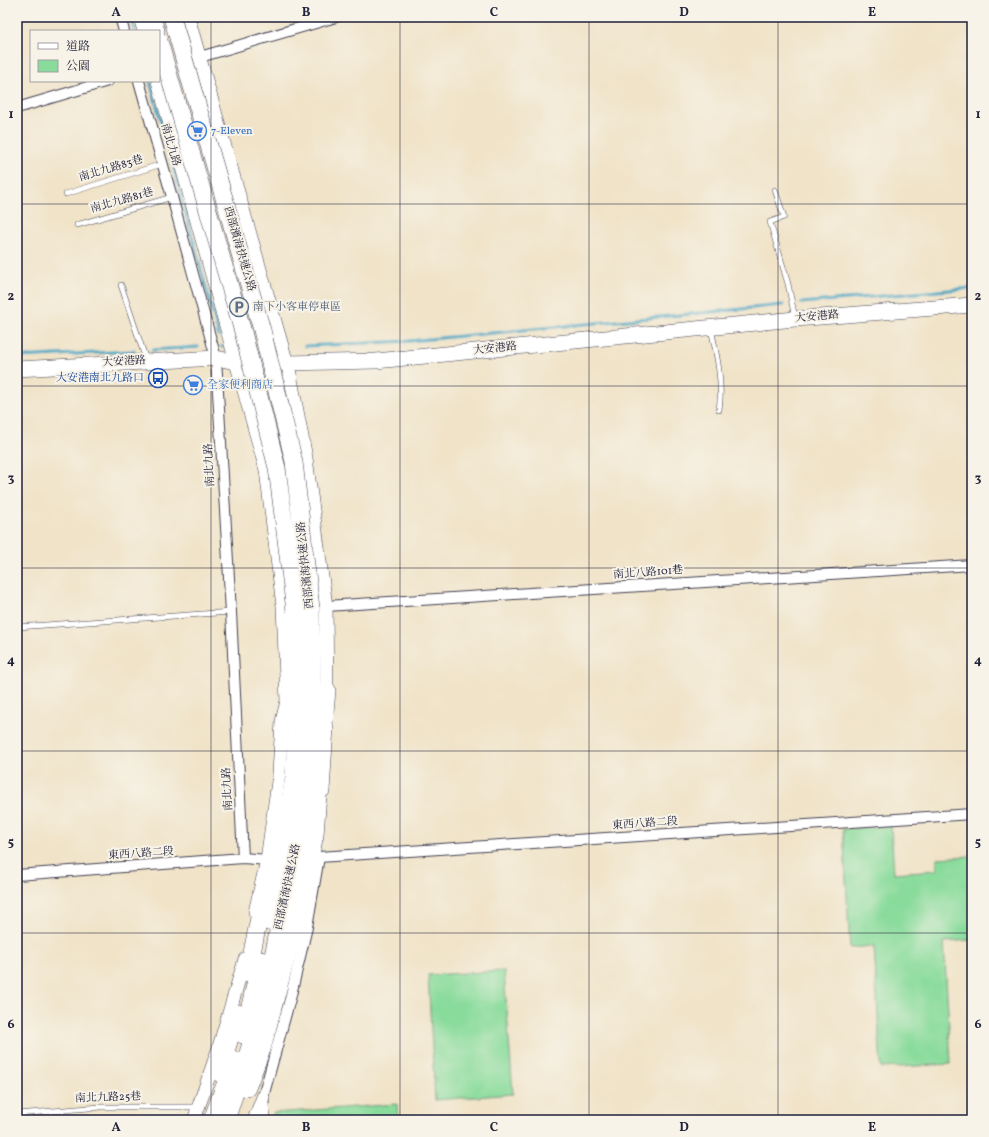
<svg xmlns="http://www.w3.org/2000/svg" width="989" height="1137" viewBox="0 0 989 1137" font-family="Vollkorn,'Noto Serif TC',serif">
	<style>
		.green { fill: #89db9b; stroke: #567e6b }
		.lines { fill: none; stroke-linecap: round; stroke-linejoin: round }
		.stream { stroke: #46a6c5; stroke-width: 3 }
		.service-casing { stroke: #413f50; stroke-width: 6 }
		.minor-casing { stroke: #413f50; stroke-width: 12 }
		.tertiary-casing { stroke: #413f50; stroke-width: 14 }
		.secondary-casing { stroke: #413f50; stroke-width: 16 }
		.trunk-casing { stroke: #413f50; stroke-width: 18 }
		.service { stroke: #fff; stroke-width: 5 }
		.minor { stroke: #fff; stroke-width: 10 }
		.tertiary { stroke: #fff; stroke-width: 13 }
		.secondary { stroke: #fff; stroke-width: 15 }
		.trunk { stroke: #fff; stroke-width: 17 }
		.trunk-bridge-casing { stroke: #413f50; stroke-width: 18; stroke-linecap: butt }
		.trunk-bridge { stroke: #fff; stroke-width: 17 }
		.grid { fill: none; stroke: #22223b; stroke-width: 1; stroke-opacity: 0.55 }
		.labels { text-anchor: middle; dominant-baseline: central; stroke-width: 4; stroke-linejoin: round; paint-order: stroke }
		.shop-label { font-size: 11px; fill: #366cbe; stroke: #f7f3e8; text-anchor: start }
		.street-label { font-size: 11px; fill: #22223b; stroke: #f7f3e8 }
		.service-label { font-size: 11px; fill: #4e5e75; stroke: #f7f3e8; text-anchor: start }
		.transit-label { font-size: 11px; fill: #164399; stroke: #f7f3e8; text-anchor: end }
		.neatline { fill: none; stroke: #22223b; stroke-width: 1.5 }
		.grid-label { font-size: 13px; text-anchor: middle; font-weight: bold; fill: #22223b }
	</style>
	<rect width="100%" height="100%" fill="#f7f3e8"/>
	<filter id="ink" filterUnits="userSpaceOnUse"><feTurbulence type="fractalNoise" baseFrequency=".025" numOctaves="2"/><feDisplacementMap in="SourceGraphic" scale="8" xChannelSelector="R" yChannelSelector="G"/><feConvolveMatrix kernelMatrix="1 2 1 2 8 2 1 2 1" color-interpolation-filters="sRGB"/></filter>
	<filter id="wash" filterUnits="userSpaceOnUse"><feTurbulence type="fractalNoise" baseFrequency=".012" numOctaves="4" result="noise"/><feDisplacementMap in="SourceGraphic" scale="16" xChannelSelector="R" yChannelSelector="G"/><feGaussianBlur stdDeviation="0.9" result="paint"/><feColorMatrix in="noise" values="0 0 0 0 0 0 0 0 0 0 0 0 0 0 0 0 0 1.4 0 .05"/><feComposite in="paint" operator="in"/></filter>
	<g filter="url(#wash)">
		<rect width="100%" height="100%" fill="#f0e3c8"/>
		<path class="green" d="M891,826L894,873L937,870V858L972,856V940L944,942L951,1064L881,1068L874,946L850,948L843,829Z
			M504,971L513,1094L435,1100L428,975Z
			M397,1104L398,1120H273V1113Z"/>
		<g class="lines">
			<path class="stream" d="M131,17L135,31
				M150,81L219,336
				M801,303L972,288
				M222,346V347
				M305,346L409,341L783,305
				M152,350L198,347
				M17,357L134,351"/>
		</g>
	</g>
	<g filter="url(#ink)">
		<g class="lines">
			<g class="service-casing">
				<path id="service" d="M775,190L784,217L770,222L788,284L795,318
					M66,194L162,164
					M77,225L172,197
					M121,285L146,360
					M711,329C717,355 723,383 719,410
					M17,627L231,612
					M17,1114L101,1107H198"/>
			</g>
			<g class="minor-casing">
				<path id="minor" d="M120,17L124,31
					M200,57L336,17
					M139,81L172,197L216,358L231,612L243,858
					M17,108L108,81
					M326,606L972,565
					M17,875L243,858L267,860
					M265,1120L263,1097L290,999L307,927L319,857L972,814"/>
			</g>
			<g class="tertiary-casing">
				<path id="tertiary" d="M140,17L144,31
					M188,17L290,374L306,458L326,606L327,700
					M158,81L266,470L283,606L287,701L282,721L279,774L267,860L255,912
					M323,791L327,727
					M194,1120L218,1050L245,959
					M254,1120L263,1097"/>
			</g>
			<g class="secondary-casing">
				<path id="secondary" d="M17,369L216,358L236,362L287,363L376,361L795,319L972,305"/>
			</g>
			<g class="trunk-casing">
				<path id="trunk" d="M152,17L156,31
					M323,736L327,690
					M269,922L294,777L296,724L295,611
					M248,973L262,903
					M243,1035L261,960
					M219,1073L238,1013
					M247,1088L262,1049L296,921L315,835L319,780
					M212,1120L234,1060
					M226,1120L261,1013L310,780L313,722L311,608"/>
			</g>
			<use href="#service" class="service"/>
			<use href="#minor" class="minor"/>
			<use href="#tertiary" class="tertiary"/>
			<use href="#secondary" class="secondary"/>
			<use href="#trunk" class="trunk"/>
			<g class="trunk-bridge-casing">
				<path id="trunk-bridge" d="M172,17L262,330L294,462L311,608
					M159,41L243,332L277,468L295,611"/>
			</g>
			<use href="#trunk-bridge" class="trunk-bridge"/>
		</g>
	</g>
	<path class="grid" d="M211,17V1120M400,17V1120M589,17V1120M778,17V1120M17,204H972M17,386H972M17,568H972M17,751H972M17,933H972"/>
	<defs>
		<g id="supermarket-ring" transform="scale(1)"><circle r="9.5" fill="#f7f3e8" stroke="#3f7fe0" stroke-width="1.5"/><path d="M-6-5.5h2.5l.6 2H6L4.5 2H-2.5L-4.4-4H-6ZM-1.5 3.2a1.3 1.3 0 1 0 .1 0ZM3 3.2a1.3 1.3 0 1 0 .1 0Z" fill="#3f7fe0"/></g>
		<g id="parking-ring" transform="scale(1)"><circle r="9.5" fill="#f7f3e8" stroke="#5c6f8a" stroke-width="1.5"/><path d="M-3.5-5.5H1a3.5 3.5 0 0 1 0 7H-1V5.5H-3.5ZM-1-3.4V-.6H.8a1.4 1.4 0 0 0 0-2.8Z" fill="#5c6f8a"/></g>
		<g id="bus-ring" transform="scale(1)"><circle r="9.5" fill="#f7f3e8" stroke="#1a4fb4" stroke-width="1.5"/><path d="M-5-6H5V4H4V6H2V4H-2V6H-4V4H-5ZM-3.5-4V0h7V-4ZM-3.5 1.2v1.5H-2V1.2ZM2 1.2v1.5H3.5V1.2Z" fill="#1a4fb4"/></g>
	</defs>
	<g fill-rule="evenodd">
		<use href="#supermarket-ring" x="197" y="131"/>
		<use href="#parking-ring" x="239" y="307"/>
		<use href="#bus-ring" x="158" y="378"/>
		<use href="#supermarket-ring" x="193" y="385"/>
	</g>
	<g class="labels">
		<g class="shop-label">
			<text x="211" y="131">7-Eleven</text>
			<text x="207" y="385">全家便利商店</text>
		</g>
		<g class="street-label">
			<text transform="translate(170 145) rotate(74)">南北九路</text>
			<text transform="translate(111 169) rotate(-17)">南北九路83巷</text>
			<text transform="translate(122 201) rotate(-16)">南北九路81巷</text>
			<text transform="translate(239 249) rotate(74)">西部濱海快速公路</text>
			<text transform="translate(817 317) rotate(-5)">大安港路</text>
			<text transform="translate(495 349) rotate(-6)">大安港路</text>
			<text transform="translate(124 362) rotate(-3)">大安港路</text>
			<text transform="translate(210 465) rotate(-93)">南北九路</text>
			<text transform="translate(306 565) rotate(-96)">西部濱海快速公路</text>
			<text transform="translate(648 573) rotate(-4)">南北八路101巷</text>
			<text transform="translate(228 789) rotate(-93)">南北九路</text>
			<text transform="translate(645 824) rotate(-4)">東西八路二段</text>
			<text transform="translate(141 854) rotate(-4)">東西八路二段</text>
			<text transform="translate(288 887) rotate(-78)">西部濱海快速公路</text>
			<text transform="translate(108 1098) rotate(-2)">南北九路25巷</text>
		</g>
		<g class="service-label">
			<text x="253" y="307">南下小客車停車區</text>
		</g>
		<g class="transit-label">
			<text x="144" y="378">大安港南北九路口</text>
		</g>
	</g>
	<rect width="989" height="1137" fill="none" stroke="#f7f3e8" stroke-width="44"/>
	<rect x="30" y="30" width="130" height="52" fill="#f7f3e8" stroke="#a29fa3"/>
	<rect x="38" y="43" width="20" height="6" fill="#ffffff" stroke="#a29fa3"/>
	<text x="66" y="50" font-size="12" fill="#22223b">道路</text>
	<rect x="38" y="60" width="20" height="12" fill="#89db9b" stroke="#a29fa3"/>
	<text x="66" y="70" font-size="12" fill="#22223b">公園</text>
	<rect x="22" y="22" width="945" height="1093" class="neatline"/>
	<g class="grid-label">
		<text x="116" y="16">A</text>
		<text x="306" y="16">B</text>
		<text x="494" y="16">C</text>
		<text x="684" y="16">D</text>
		<text x="872" y="16">E</text>
		<text x="11" y="118">1</text>
		<text x="978" y="118">1</text>
		<text x="11" y="300">2</text>
		<text x="978" y="300">2</text>
		<text x="11" y="482">3</text>
		<text x="978" y="482">3</text>
		<text x="11" y="664">4</text>
		<text x="978" y="664">4</text>
		<text x="11" y="846">5</text>
		<text x="978" y="846">5</text>
		<text x="11" y="1028">6</text>
		<text x="978" y="1028">6</text>
		<text x="116" y="1131">A</text>
		<text x="306" y="1131">B</text>
		<text x="494" y="1131">C</text>
		<text x="684" y="1131">D</text>
		<text x="872" y="1131">E</text>
	</g>
</svg>
